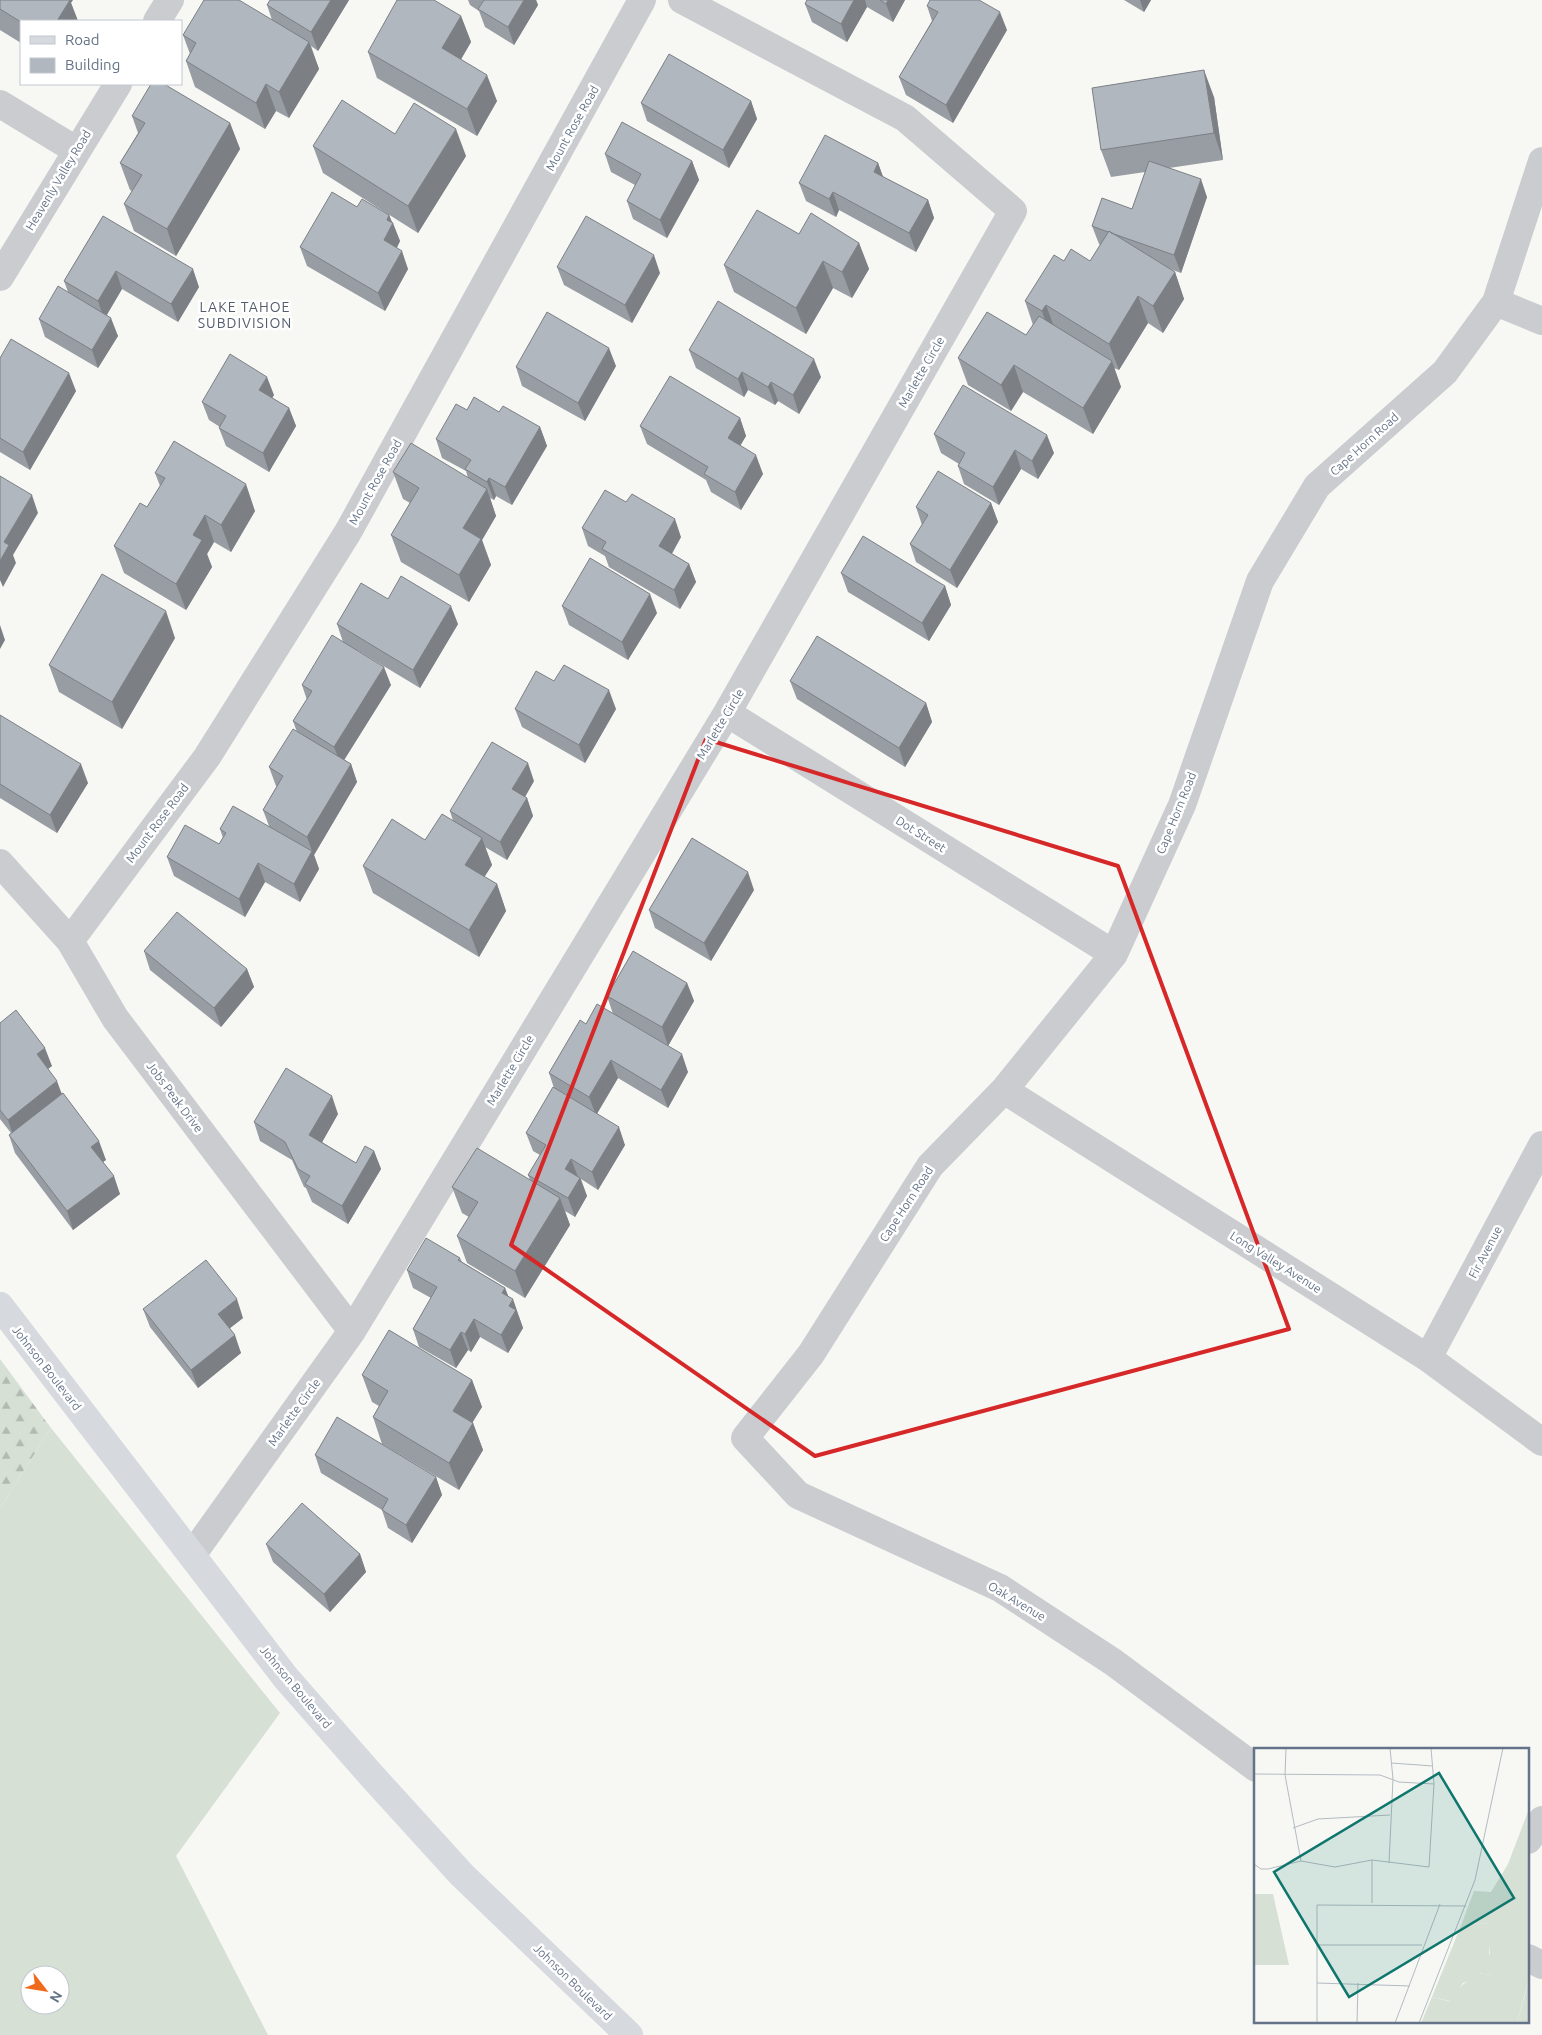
<svg xmlns="http://www.w3.org/2000/svg" width="1542" height="2035" viewBox="0 0 1542 2035" font-family="Ubuntu,sans-serif">
	<style>
		.grass { fill: #d7e0d5; fill-rule: evenodd }
		.forest { fill: url(#forest-firs) }
		.lines { fill: none; stroke-linecap: round; stroke-linejoin: round }
		.street { stroke: #caccd0; stroke-width: 28 }
		.secondary { stroke: #d6dadf; stroke-width: 28 }
		.wall { fill: #989da3 }
		.shaded-wall { fill: #7c8085 }
		.building { fill: #b1b7be; stroke: #7c8085 }
		.marked { fill: none; stroke: #d62828; stroke-width: 4; stroke-linejoin: round }
		.labels { text-anchor: middle; dominant-baseline: central; stroke-width: 5; stroke-linejoin: round; paint-order: stroke }
		.street-label { font-size: 12px; fill: #647387; stroke: #fff }
		.neighbourhood-label { font-size: 14px; letter-spacing: 1px; fill: #535d6c; stroke: #fff }
		.inset-road { fill: none; stroke: #b3bbc2; stroke-width: 1 }
		.view { fill: #0f766e; fill-opacity: 0.15; stroke: #0f766e; stroke-width: 2.5 }
		.inset-edge { fill: none; stroke: #647387; stroke-width: 2.5 }
	</style>
	<defs>
		<pattern id="forest-firs" width="22" height="20" patternUnits="userSpaceOnUse" patternTransform="scale(1.25)"><rect width="22" height="20" fill="#d7e0d5"/><path d="M5 1l3.5 6h-7zM16 11l3.5 6h-7z" fill="#b2bab2"/></pattern>
	</defs>
	<rect width="100%" height="100%" fill="#f7f8f4"/>
	<path class="grass" d="M51,1428L280,1713L176,1856L268,2035H0V1508ZM30,1975H60V2005H30Z"/>
	<path class="forest" d="M0,1359L51,1428L0,1508Z"/>
	<g class="lines">
		<path class="street" d="M157,21L170,0
			M0,104L76,150
			M0,277L118,84
			M1496,302L1542,321
			M727,713L1114,954
			M0,863L70,941L115,1018L352,1331
			M70,941L207,757L348,532L642,0
			M1004,1090L1428,1358L1542,1442
			M1428,1358L1542,1145
			M192,1555L352,1331L727,713L1013,211L905,118L682,0
			M1256,1768L1113,1662L1000,1588L798,1495L745,1438L811,1354L930,1166L1004,1090L1114,954L1182,805L1260,581L1317,486L1445,372L1496,302L1542,161
			M1528,1840L1542,1820
			M1528,1958L1542,1965"/>
		<path class="secondary" d="M0,1306L286,1678L371,1775L462,1875L629,2035"/>
	</g>
	<path class="wall" d="M0,0L71,3L78,21H21V43L0,30Z
		M349,0L318,51L311,46L319,69L289,118L276,111L265,129L195,87L186,61L190,54L183,35L272,20L267,5Z
		M468,0H536L538,5L514,45L485,27L479,11L470,5Z
		M807,0H905L893,22L867,7L847,42L812,22L805,4Z
		M1124,0H1151L1144,12Z
		M927,6L1007,30L953,123L906,95L899,77L932,21Z
		M461,16L471,42L461,59L497,101L477,136L377,78L368,52Z
		M1214,97L1223,160L1169,168L1207,197L1181,273L1170,269L1175,272L1184,299L1163,333L1148,323L1119,370L1114,368L1121,387L1093,434L1023,392L1011,411L968,385L958,358L1026,335L1033,325L1025,301L1064,261H1090L1100,245L1099,244L1092,226L1132,209L1145,172L1111,177L1101,150Z
		M751,101L757,119L729,168L647,121L641,103Z
		M132,116L230,123L240,149L176,256L134,231L124,204L132,191L130,190L120,163L138,133Z
		M395,134L466,156L418,233L323,173L313,146Z
		M605,154L692,161L699,180L667,238L633,219L627,201L635,185L611,172Z
		M878,163L883,177L928,200L934,218L916,252L839,210L836,217L806,201L799,183Z
		M357,207L389,215L400,241L397,248L408,269L385,311L307,266L300,247Z
		M103,216L199,287L178,322L122,289L107,315L118,336L98,368L45,337L39,319L68,292L64,281Z
		M799,234L859,243L869,269L852,298L833,288L806,334L734,292L724,265Z
		M557,267L660,273L632,323L564,285Z
		M689,350L821,377L799,414L778,401L775,405L748,390L744,397L696,368Z
		M0,358L76,391L30,470L0,452Z
		M616,366L585,421L522,386L516,367Z
		M274,395L272,398L289,408L296,426L269,472L226,446L219,428L220,427L209,420L202,402Z
		M467,410L499,412L540,427L547,446L512,505L496,496L494,500L490,498L496,516L482,540L491,565L469,602L401,562L391,535L410,503L403,499L393,472L468,478L466,471L442,458L436,439Z
		M740,418L746,436L740,446L763,474L741,510L711,492L706,480L647,444L640,426Z
		M934,434L1054,453L1038,479L1021,469L999,505L964,484L958,466L959,464L941,453Z
		M155,473L255,511L231,552L214,542L207,554L212,567L186,610L124,573L114,546L147,507L160,486Z
		M991,503L998,522L957,588L916,562L910,544L922,525L916,507Z
		M582,528L681,537L672,554L689,564L696,582L680,609L609,567L605,556L588,546Z
		M841,573L945,586L951,605L929,641L848,592Z
		M388,599L458,624L420,688L357,650L391,685L344,760L351,764L357,782L314,855L319,869L300,902L265,882L245,917L174,876L167,857L219,844L223,838L220,829L269,826L263,810L277,786H276L269,767L297,732L293,721L307,700L302,685L343,642L337,624Z
		M562,606L657,613L628,660L569,625Z
		M175,638L122,729L59,692L49,665Z
		M554,681L616,709L585,763L522,727L515,709Z
		M790,681L926,703L932,722L905,767L797,699Z
		M0,715L88,783L57,833L0,798Z
		M534,781L525,797L527,798L533,816L507,860L485,847L492,865L484,877L497,884L506,911L479,957L373,893L363,866L425,840L453,821L450,811Z
		M754,890L711,961L655,928L649,910Z
		M144,951L247,969L254,987L221,1027L150,970Z
		M687,983L694,1001L668,1046L629,1023L688,1072L668,1108L618,1078L597,1114L625,1145L598,1190L581,1179L587,1196L575,1217L565,1211L570,1225L525,1298L467,1263L457,1236L469,1217L462,1213L452,1187L530,1180L528,1175L540,1155L533,1151L526,1133L554,1088L549,1073L586,1024L613,1014L607,996Z
		M0,1023L52,1066L48,1069L62,1094L106,1160L103,1162L120,1194L73,1230L15,1153L9,1135L11,1133L0,1119Z
		M338,1114L322,1142L356,1163L374,1151L381,1169L348,1224L312,1202L306,1188L304,1187L292,1160L260,1141L254,1122Z
		M460,1258L462,1262L505,1288L508,1296L519,1317L523,1328L508,1353L480,1337L471,1352L468,1350L456,1368L419,1347L413,1329L431,1298L413,1288L407,1270Z
		M143,1309L243,1318L230,1328L241,1353L198,1388L150,1327Z
		M362,1375L472,1380L482,1407L472,1422L473,1423L483,1450L459,1490L382,1444L373,1417L379,1406L372,1402Z
		M315,1455L436,1477L442,1495L412,1543L388,1528L382,1510L321,1473Z
		M266,1544L360,1554L366,1572L330,1612L273,1562Z"/>
	<path class="shaded-wall" d="M57,0H73L71,3L78,21H57Z
		M331,0H349L318,51L311,32Z
		M524,0H536L538,5L514,45L508,27Z
		M854,0H865L867,7L847,42L841,24Z
		M888,0H905L893,22L886,4Z
		M1140,0H1151L1144,12Z
		M1000,12L1007,30L953,123L946,105Z
		M461,16L471,42L452,75L442,48Z
		M309,42L319,69L289,118L279,92Z
		M1204,70L1214,97L1223,160L1214,133Z
		M487,75L497,101L477,136L467,109Z
		M266,84L276,111L265,129L256,103Z
		M751,101L757,119L729,168L723,150Z
		M230,123L240,149L176,256L167,229Z
		M456,129L466,156L418,233L408,206Z
		M692,161L699,180L667,238L660,220Z
		M878,163L885,182L874,172Z
		M1201,179L1207,197L1181,273L1174,255Z
		M833,192L839,210L836,217L829,199Z
		M928,200L934,218L916,252L909,233Z
		M389,215L393,225V223L400,241L391,258L384,240L387,220Z
		M859,243L869,269L852,298L842,272Z
		M402,251L408,269L385,311L378,293Z
		M654,255L660,273L632,323L625,305Z
		M823,261L833,288L806,334L796,308Z
		M193,269L199,287L178,322L171,304Z
		M116,271L122,289L104,319L98,301Z
		M1175,272L1184,299L1163,333L1153,306Z
		M1138,296L1148,323L1119,370L1109,344Z
		M1046,305L1056,332L1051,338L1042,311Z
		M111,318L118,336L98,368L92,350Z
		M609,348L616,366L585,421L578,403Z
		M814,359L821,377L799,414L793,395Z
		M1112,361L1121,387L1093,434L1083,408Z
		M1014,365L1023,392L1011,411L1001,385Z
		M742,372L748,390L744,397L738,379Z
		M69,373L76,391L30,470L23,452Z
		M267,377L274,395L266,408L259,390Z
		M771,382L778,401L775,405L768,387Z
		M289,408L296,426L269,472L263,453Z
		M740,418L746,436L734,456L728,438Z
		M540,427L547,446L512,505L505,487Z
		M1047,435L1054,453L1038,479L1032,461Z
		M1015,450L1021,469L999,505L993,487Z
		M756,455L763,474L741,510L735,492Z
		M489,478L496,496L494,500L487,482Z
		M246,484L255,511L231,552L221,525Z
		M487,489L496,516L482,540L491,565L469,602L459,575L463,528Z
		M32,495L38,513L13,555L16,563L3,587L0,580V561L4,542Z
		M991,503L998,522L957,588L950,570Z
		M205,515L214,542L207,554L212,567L186,610L176,584L193,535Z
		M675,519L681,537L665,565L659,546Z
		M689,564L696,582L680,609L674,590Z
		M945,586L951,605L929,641L922,623Z
		M650,594L657,613L628,660L622,642Z
		M451,606L458,624L420,688L413,670Z
		M166,611L175,638L122,729L112,702Z
		M0,625L5,640L0,649Z
		M384,667L391,685L341,765L334,747Z
		M609,690L616,709L585,763L579,745Z
		M926,703L932,722L905,767L899,748Z
		M528,763L534,781L519,807L512,789Z
		M81,764L88,783L57,833L50,815Z
		M351,764L357,782L314,855L319,869L300,902L294,884L312,851L307,837Z
		M527,798L533,816L507,860L500,842Z
		M482,838L492,865L475,892L465,865Z
		M258,863L265,882L245,917L239,899Z
		M748,872L754,890L711,961L704,943Z
		M497,884L506,911L479,957L469,930Z
		M247,969L254,987L221,1027L214,1008Z
		M687,983L694,1001L668,1046L662,1027Z
		M45,1048L52,1066L43,1072L37,1054Z
		M682,1054L688,1072L668,1108L661,1090Z
		M611,1060L618,1078L596,1115L589,1097Z
		M57,1081L64,1100L14,1138L8,1120Z
		M332,1096L338,1114L316,1153L309,1135Z
		M619,1127L625,1145L598,1190L592,1172Z
		M99,1141L106,1160L98,1165L91,1147Z
		M374,1151L381,1169L348,1224L342,1206Z
		M571,1159L578,1177L565,1169Z
		M114,1176L120,1194L73,1230L67,1211Z
		M580,1178L587,1196L575,1217L568,1198Z
		M560,1198L570,1225L525,1298L515,1271Z
		M505,1288L511,1303L513,1299L523,1328L508,1353L501,1335L502,1293Z
		M237,1299L243,1318L225,1332L218,1314Z
		M474,1319L480,1337L471,1352L465,1334Z
		M461,1332L468,1350L456,1368L450,1350Z
		M235,1335L241,1353L198,1388L191,1370Z
		M472,1380L482,1407L463,1438L453,1411Z
		M473,1423L483,1450L459,1490L449,1463Z
		M436,1477L442,1495L412,1543L406,1525Z
		M360,1554L366,1572L330,1612L324,1594Z"/>
	<path class="building" d="M0,0H70L57,21L21,22L0,9Z
		M204,0H239L309,42L279,92L266,84L256,103L186,61L196,43L183,35Z
		M270,0H331L311,32L267,5Z
		M397,0H434L461,16L442,48L487,75L467,109L368,52Z
		M484,0H524L508,27L478,9Z
		M807,0H854L841,24L805,4Z
		M880,0H888L886,4Z
		M930,0H979L1000,12L946,105L899,77L938,12L927,6Z
		M669,54L751,101L723,150L641,103Z
		M1204,70L1214,133L1101,150L1092,88Z
		M151,84H164L230,123L167,229L124,204L142,175L120,163L145,123L132,116Z
		M342,100L395,134L414,103L456,129L408,206L313,146Z
		M622,122L692,161L660,220L627,201L641,174L605,154Z
		M825,135L878,163L874,172L928,200L909,233L833,192L829,199L799,183Z
		M1149,161L1201,179L1174,255L1111,233L1109,231L1108,232L1092,226L1102,198L1132,209Z
		M332,192L357,207L362,199L389,215L387,220L393,223L384,240L402,251L378,293L300,247Z
		M757,210L799,234L811,213L859,243L842,272L823,261L796,308L724,265Z
		M103,216L193,269L171,304L116,271L98,301L64,281Z
		M586,216L654,255L625,305L557,267Z
		M1109,231L1175,272L1153,306L1138,296L1109,344L1046,305L1042,311L1025,301L1054,255L1064,261L1071,249L1090,261Z
		M58,286L111,318L92,350L39,319Z
		M718,301L814,359L793,395L771,382L768,387L742,372L738,379L689,350Z
		M547,312L609,348L578,403L516,367Z
		M987,312L1026,335L1039,316L1112,361L1083,408L1014,365L1001,385L958,358Z
		M11,339L69,373L23,452L0,438V358Z
		M230,354L267,377L259,390L289,408L263,453L219,428L226,416L202,402Z
		M670,376L740,418L728,438L756,455L735,492L704,474L708,467L640,426Z
		M963,385L1047,435L1032,461L1015,450L993,487L958,466L965,453L934,434Z
		M474,397L499,412L503,406L540,427L505,487L489,478L487,482L465,469L471,460L436,439L456,404L467,410Z
		M174,441L246,484L221,525L205,515L193,535L202,540L176,584L114,546L140,503L147,507L165,478L155,473Z
		M411,443L487,489L463,528L481,539L459,575L391,535L419,488L393,472Z
		M938,471L991,503L950,570L910,544L928,515L916,507Z
		M0,476L32,495L4,542L9,545L0,561Z
		M605,490L626,502L632,494L675,519L659,546L689,564L674,590L602,549L606,542L582,528Z
		M863,536L945,586L922,623L841,573Z
		M590,558L650,594L622,642L562,606Z
		M102,574L166,611L112,702L49,665Z
		M401,576L451,606L413,670L337,624L361,583L388,599Z
		M332,635L384,667L334,747L293,721L312,691L302,685Z
		M817,636L926,703L899,748L790,681Z
		M564,665L609,690L579,745L515,709L536,671L554,681Z
		M0,715L81,764L50,815L0,784Z
		M293,729L351,764L307,837L263,810L283,776L269,767Z
		M492,742L528,763L512,789L527,798L500,842L450,811Z
		M233,806L312,851L294,884L258,863L239,899L167,857L185,825L219,844L226,833L220,829Z
		M442,814L482,838L465,865L497,884L469,930L363,866L392,819L425,840Z
		M692,838L748,872L704,943L649,910Z
		M177,912L247,969L214,1008L144,951Z
		M633,951L687,983L662,1027L607,996Z
		M597,1004L682,1054L661,1090L611,1060L589,1097L549,1073L580,1020L586,1024Z
		M16,1010L45,1048L37,1054L57,1081L8,1120L0,1110V1023Z
		M286,1068L332,1096L309,1135L356,1163L365,1146L374,1151L342,1206L305,1184L310,1176L298,1169L285,1142L254,1122Z
		M553,1087L619,1127L592,1172L571,1159L565,1169L580,1178L568,1198L528,1175L546,1145L526,1133Z
		M63,1093L99,1141L91,1147L114,1176L67,1211L9,1135Z
		M477,1148L560,1198L515,1271L457,1236L478,1202L452,1187Z
		M426,1238L460,1258L458,1260L505,1288L502,1293L513,1299L509,1306L516,1310L501,1335L474,1319L465,1334L461,1332L450,1350L413,1329L437,1287L407,1270Z
		M206,1260L237,1299L218,1314L235,1335L191,1370L143,1309Z
		M389,1330L472,1380L453,1411L473,1423L449,1463L373,1417L388,1391L362,1375Z
		M337,1417L436,1477L406,1525L382,1510L388,1499L315,1455Z
		M302,1503L360,1554L324,1594L266,1544Z"/>
	<path class="marked" d="M706,739L1118,866L1289,1329L815,1456L511,1245Z"/>
	<g class="labels">
		<g class="street-label">
			<text transform="translate(572 128) rotate(-61)">Mount Rose Road</text>
			<text transform="translate(58 180) rotate(-59)">Heavenly Valley Road</text>
			<text transform="translate(921 372) rotate(-60)">Marlette Circle</text>
			<text transform="translate(1364 444) rotate(-42)">Cape Horn Road</text>
			<text transform="translate(375 482) rotate(-61)">Mount Rose Road</text>
			<text transform="translate(720 724) rotate(-59)">Marlette Circle</text>
			<text transform="translate(1176 813) rotate(-68)">Cape Horn Road</text>
			<text transform="translate(157 823) rotate(-53)">Mount Rose Road</text>
			<text transform="translate(921 834) rotate(32)">Dot Street</text>
			<text transform="translate(510 1070) rotate(-59)">Marlette Circle</text>
			<text transform="translate(175 1097) rotate(53)">Jobs Peak Drive</text>
			<text transform="translate(906 1204) rotate(-57)">Cape Horn Road</text>
			<text transform="translate(1485 1252) rotate(-62)">Fir Avenue</text>
			<text transform="translate(1276 1262) rotate(32)">Long Valley Avenue</text>
			<text transform="translate(47 1368) rotate(52)">Johnson Boulevard</text>
			<text transform="translate(294 1412) rotate(-54)">Marlette Circle</text>
			<text transform="translate(1017 1601) rotate(31)">Oak Avenue</text>
			<text transform="translate(296 1687) rotate(50)">Johnson Boulevard</text>
			<text transform="translate(573 1982) rotate(44)">Johnson Boulevard</text>
		</g>
		<g class="neighbourhood-label">
			<text x="245" y="307">LAKE TAHOE<tspan x="245" dy="16">SUBDIVISION</tspan></text>
		</g>
	</g>
	<g transform="translate(1254 1748)">
		<rect width="275" height="275" fill="#f7f8f4"/>
		<path d="M275,61V230L263,275H198L196,253L200,244L223,225L238,227L235,197L242,189L240,176L208,175L220,143L237,144L254,116Z" fill="#d7e0d5"/>
		<path d="M208,175L240,176L250,181L249,186L235,197V206L242,212L238,227L223,225L219,231L209,235L196,253L178,249Z" fill="#d7e0d5"/>
		<path d="M275,230V275H263L270,250Z" fill="#d7e0d5"/>
		<path d="M178,249L198,254V275H167Z" fill="#d7e0d5"/>
		<path d="M0,146H19L35,217H0Z" fill="#d7e0d5"/>
		<path class="inset-road" d="M32,0L31,27L47,113M137,15L179,18M0,26L126,27L145,34L180,36M39,80L64,71L136,67M135,115L139,31L136,0M0,116L7,121H14L47,113L81,119L118,112L175,119L180,36L177,0M118,155V112M62,197H168M63,235L156,238M63,275V157L212,158M103,275L104,235M141,275L186,156M165,275L221,132L249,0"/>
		<path class="view" d="M185,25L260,150L95,249L20,124Z"/>
		<rect width="275" height="275" class="inset-edge"/>
	</g>
	<rect x="20" y="20" width="162" height="65" fill="#ffffff" stroke="#c1c7cf"/>
	<rect x="30" y="36" width="25" height="8" fill="#d6dadf" stroke="#c1c7cf"/>
	<text x="65" y="45" font-size="15" fill="#647387">Road</text>
	<rect x="30" y="58" width="25" height="15" fill="#b1b7be" stroke="#c1c7cf"/>
	<text x="65" y="70" font-size="15" fill="#647387">Building</text>
	<g transform="translate(45 1990) rotate(121)"><circle r="24" fill="#ffffff" stroke="#c1c7cf"/>
	<path d="M0-4L9 19L0 12L-9 19Z" fill="#f06a1b"/>
	<text y="-8" font-size="14" font-weight="bold" text-anchor="middle" fill="#647387">N</text>
	</g>
</svg>
